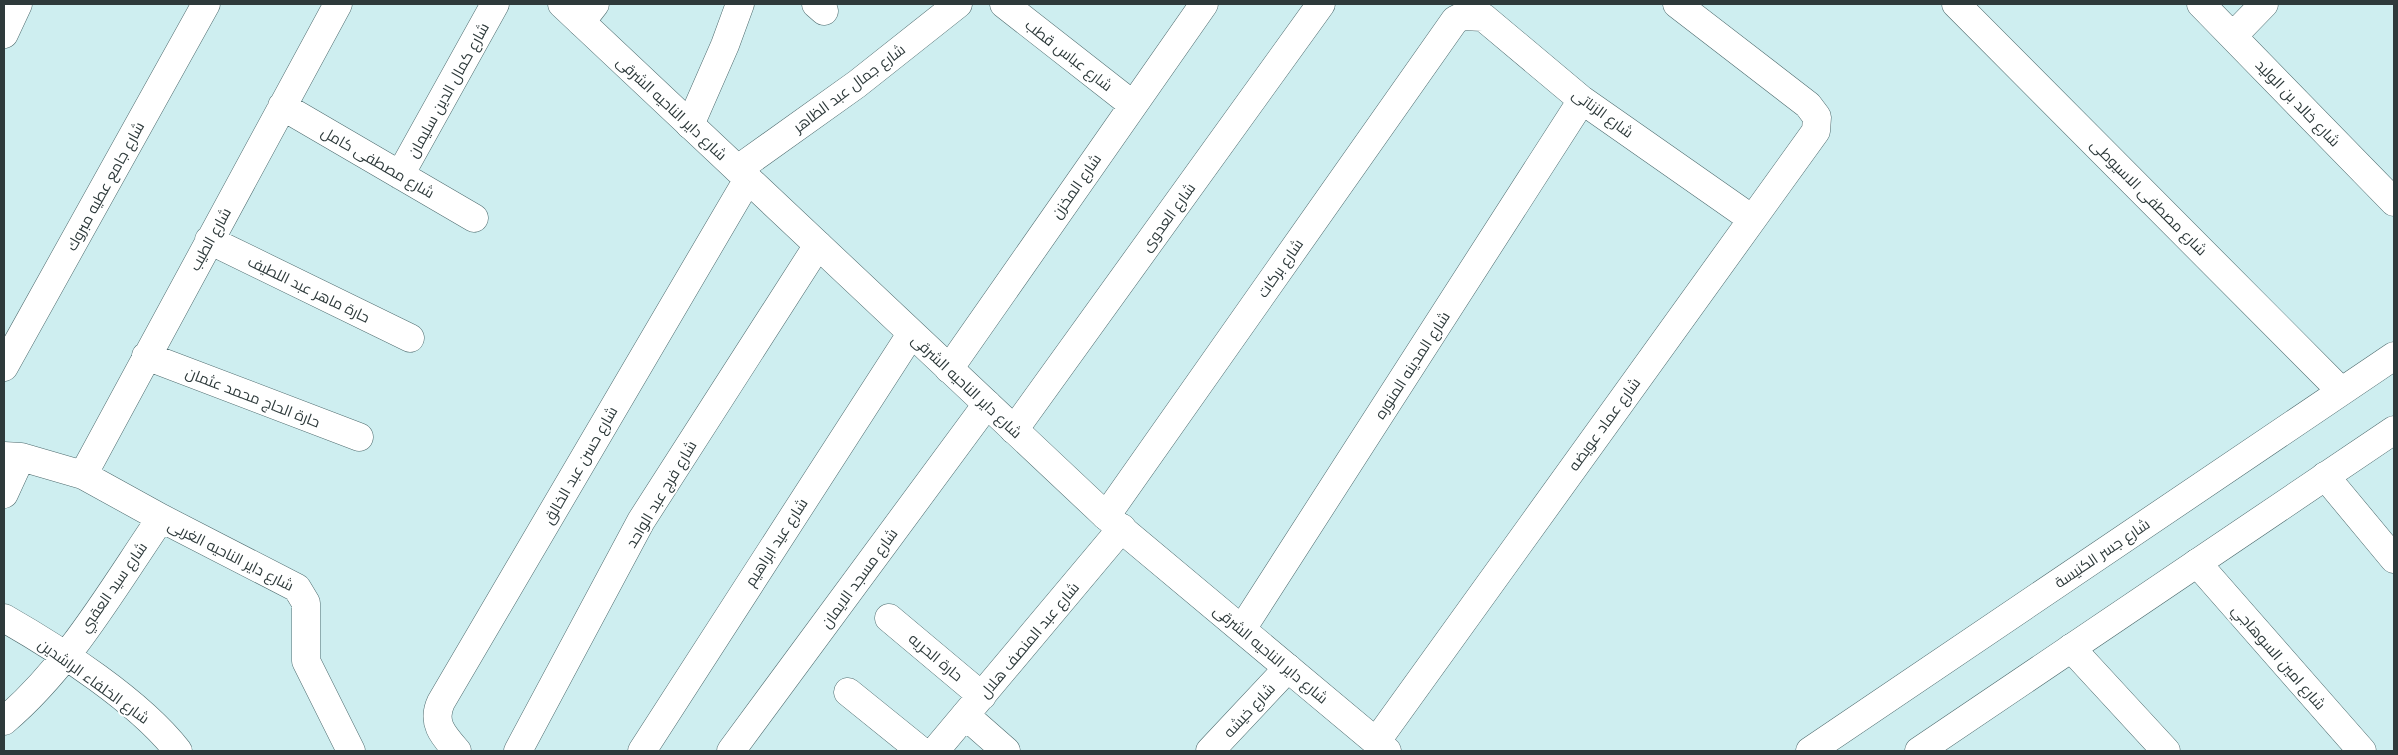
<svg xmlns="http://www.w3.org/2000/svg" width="2398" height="755" viewBox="0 0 2398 755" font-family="'PT Sans',Cairo,sans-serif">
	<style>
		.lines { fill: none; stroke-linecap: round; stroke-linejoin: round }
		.street-casing { stroke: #4e6b6e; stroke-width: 29 }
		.secondary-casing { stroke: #4e6b6e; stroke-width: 29 }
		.street { stroke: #fff; stroke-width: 28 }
		.secondary { stroke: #fff; stroke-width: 28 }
		.labels { text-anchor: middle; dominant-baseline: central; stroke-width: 4; stroke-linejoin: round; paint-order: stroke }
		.street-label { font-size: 15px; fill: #2e3a3b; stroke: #fff }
	</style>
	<rect width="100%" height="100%" fill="#ceeef0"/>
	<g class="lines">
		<g class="street-casing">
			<path id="street" d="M816,4L824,11
				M1004,4L1133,105
				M1956,4L2341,391
				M2201,4L2394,202
				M581,22L595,4
				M4,34L18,4
				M2233,36L2264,4
				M282,106L474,218
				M690,125L725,45L740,4
				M738,169L857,84L958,4
				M400,175L495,4
				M209,240L410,338
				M146,356L359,437
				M4,367L206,4
				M949,369L1204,4
				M1014,430L1321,4
				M4,456L21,457L83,475L161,518L297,588L306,603V661L351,751
				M83,475L338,4
				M2325,476L2394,559
				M4,494L21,457
				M1106,516L1455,20L1463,16L1483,17L1582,100L1752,219
				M2197,563L2362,751
				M4,618C60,650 139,701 178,751
				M889,618L982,696
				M1242,629L1582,100
				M2071,648L2166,751
				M848,692L921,751
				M965,715L1006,751
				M4,721C69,666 113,588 161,518
				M1376,742L1816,131L1817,117L1808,105L1677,4
				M457,751C444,736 431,723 441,702L748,179
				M518,751L641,521L818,245
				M642,751L911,334
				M731,751L987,404
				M935,751L1122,528
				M1210,751L1288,668"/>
		</g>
		<g class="secondary-casing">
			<path id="secondary" d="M562,4L1106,516L1387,751
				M1810,751L2394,356
				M1919,751L2394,430"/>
		</g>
		<use href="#street" class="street"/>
		<use href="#secondary" class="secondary"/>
	</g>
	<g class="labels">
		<g class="street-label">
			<text transform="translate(1069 55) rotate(38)">شارع عباس قطب</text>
			<text transform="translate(849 88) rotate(-37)">شارع جمال عبد الظاهر</text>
			<text transform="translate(448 90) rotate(-61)">شارع كمال الدين سليمان</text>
			<text transform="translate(2298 103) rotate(46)">شارع خالد بن الوليد</text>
			<text transform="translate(672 108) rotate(43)">شارع داير الناحيه الشرقى</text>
			<text transform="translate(1603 113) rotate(36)">شارع الزناتى</text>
			<text transform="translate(378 162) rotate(30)">شارع مصطفى كامل</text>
			<text transform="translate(105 186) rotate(-61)">شارع جامع عطيه مبروك</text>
			<text transform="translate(1076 186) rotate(-55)">شارع المخزن</text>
			<text transform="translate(2149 197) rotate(45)">شارع مصطفى الاسيوطى</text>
			<text transform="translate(1168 217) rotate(-54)">شارع العدوى</text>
			<text transform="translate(210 239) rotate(-61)">شارع الطيب</text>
			<text transform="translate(1280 268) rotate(-55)">شارع بركات</text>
			<text transform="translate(309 289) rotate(26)">حارة ماهر عبد اللطيف</text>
			<text transform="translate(1412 365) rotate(-57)">شارع المدينه المنوره</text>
			<text transform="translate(967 386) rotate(43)">شارع داير الناحيه الشرقى</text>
			<text transform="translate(253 397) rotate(21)">حارة الحاج محمد عثمان</text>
			<text transform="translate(1604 424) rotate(-54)">شارع عماد عويضه</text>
			<text transform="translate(580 465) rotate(-60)">شارع حسن عبد الخالق</text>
			<text transform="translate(661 494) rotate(-59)">شارع فرج عبد الواحد</text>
			<text transform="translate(776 542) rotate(-57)">شارع عيد ابراهيم</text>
			<text transform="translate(2102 553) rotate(-34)">شارع جسر الكنيسة</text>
			<text transform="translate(231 555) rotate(27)">شارع داير الناحيه الغربى</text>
			<text transform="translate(859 578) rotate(-54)">شارع مسجد الايمان</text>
			<text transform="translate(113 587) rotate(-55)">شارع سيد العقبي</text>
			<text transform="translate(1029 640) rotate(-50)">شارع عبد المنصف هلال</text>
			<text transform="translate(1271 654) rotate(40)">شارع داير الناحيه الشرقى</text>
			<text transform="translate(936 657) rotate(40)">حارة الحريه</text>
			<text transform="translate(2279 657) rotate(49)">شارع امين السوهاجي</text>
			<text transform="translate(94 681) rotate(36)">شارع الخلفاء الراشدين</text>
			<text transform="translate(1249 710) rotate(-47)">شارع خيشه</text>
		</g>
	</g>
	<rect width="2398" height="755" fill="none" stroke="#2e3a3b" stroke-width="10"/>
</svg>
